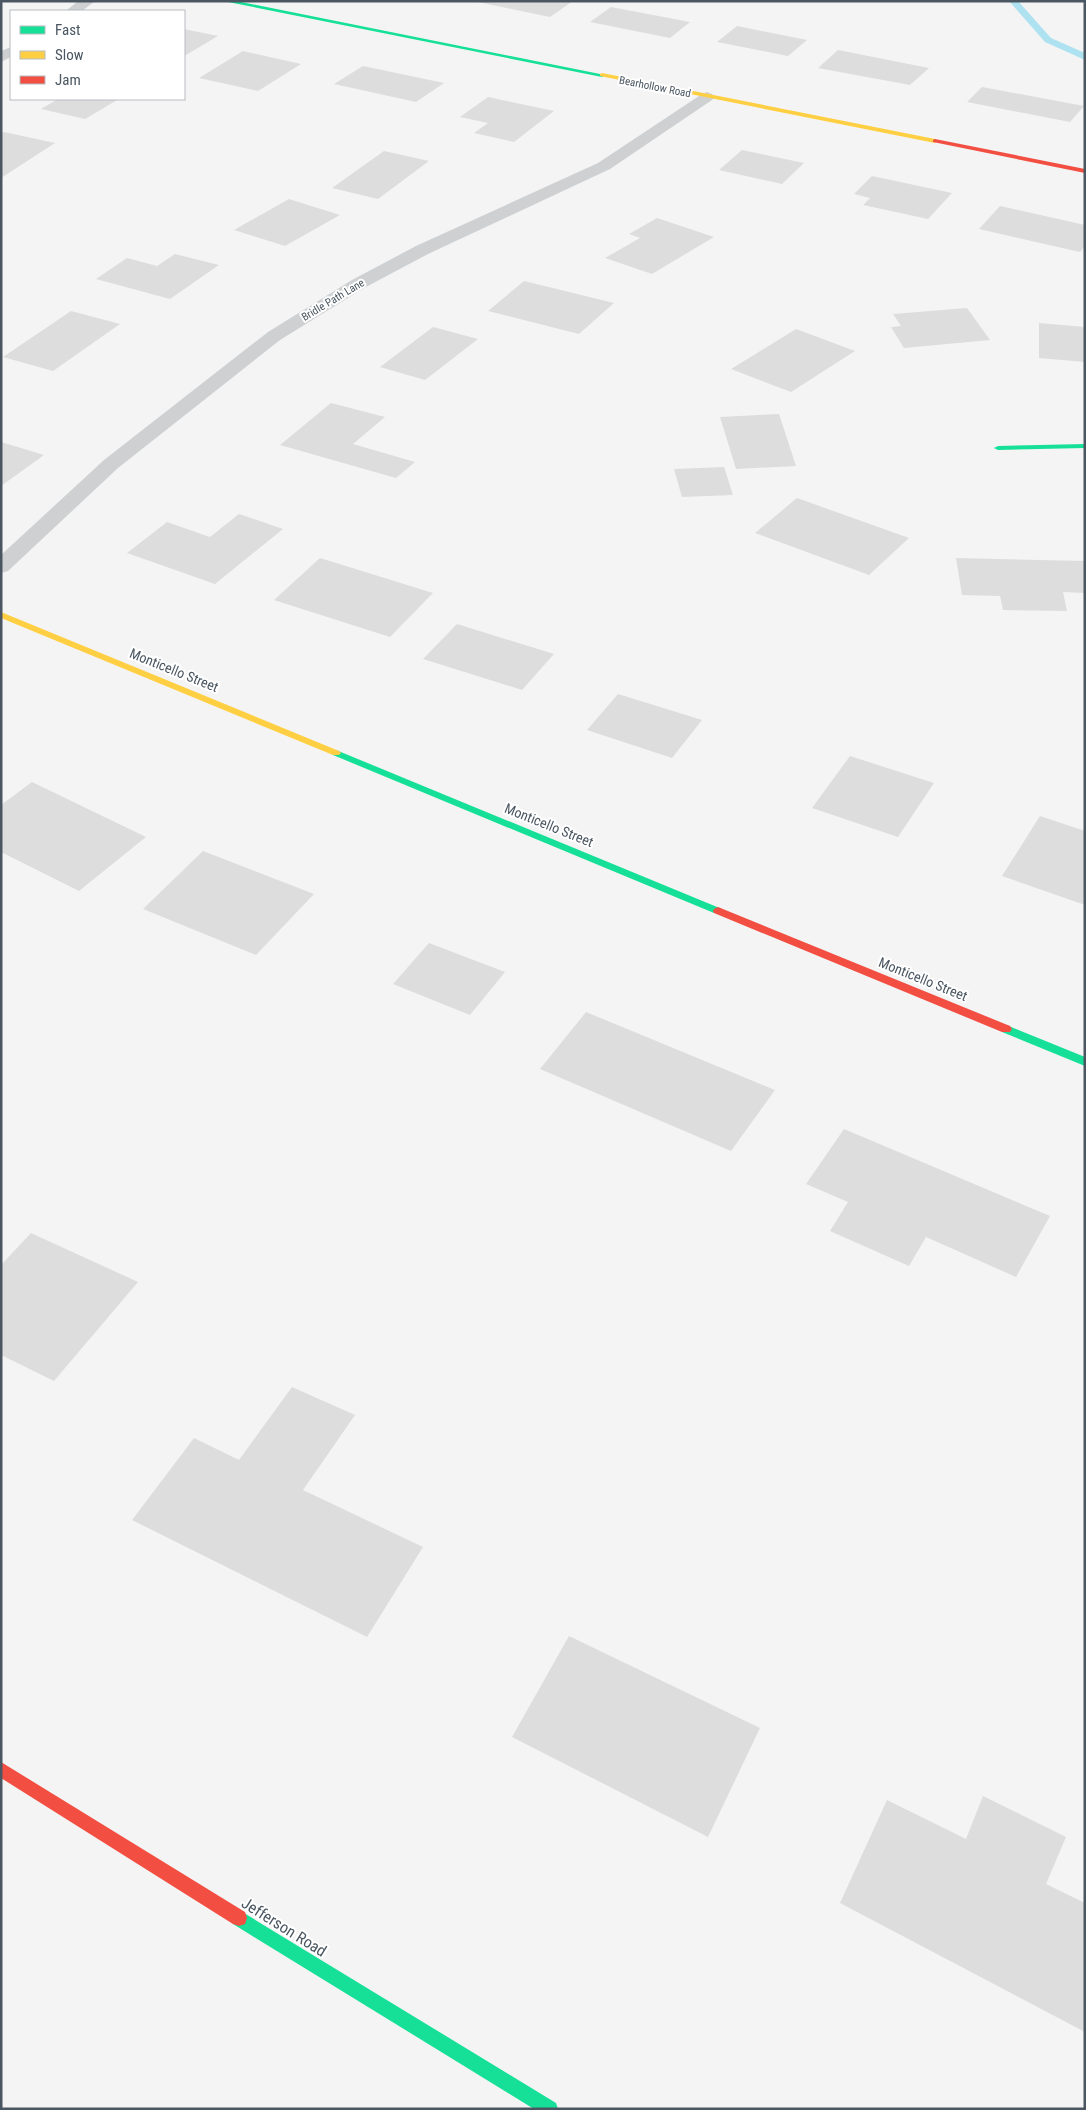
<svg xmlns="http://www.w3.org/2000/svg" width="1086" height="2110" viewBox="0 0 1086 2110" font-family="'Roboto Condensed',sans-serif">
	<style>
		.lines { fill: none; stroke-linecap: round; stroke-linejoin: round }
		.stream { fill: #aee2f0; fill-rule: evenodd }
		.building { fill: #ddddde }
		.street { fill: #ced0d2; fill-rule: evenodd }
		.fast { fill: #16e098; fill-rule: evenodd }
		.slow { fill: #ffcf43; fill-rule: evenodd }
		.jam { fill: #f24e42; fill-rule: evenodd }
		.labels { text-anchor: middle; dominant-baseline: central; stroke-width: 4; stroke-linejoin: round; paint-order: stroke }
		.far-street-label { font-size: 11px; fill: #4a5661; stroke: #fff }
		.street-label { font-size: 14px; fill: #4a5661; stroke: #fff }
		.near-street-label { font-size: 16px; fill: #4a5661; stroke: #fff }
	</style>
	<rect width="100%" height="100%" fill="#f4f4f4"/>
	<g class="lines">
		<path class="stream" d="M1009,1H1018L1051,38L1085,53V60L1045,42Z"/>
	</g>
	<path class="building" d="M473,1H573L550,17Z
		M611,7L690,22L670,38L590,22Z
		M737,26L807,40L788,56L717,42Z
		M184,29L218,36L186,55H184Z
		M838,50L929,68L910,85L818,68Z
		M243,51L301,64L258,91L199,78Z
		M363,66L444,83L416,102L334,84Z
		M982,87L1084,106L1070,122L967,102Z
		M488,97L554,111L514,142L474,133L488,123L460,117Z
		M58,99H119L85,119L41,109Z
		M4,132L55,143L1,178V134Z
		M742,150L804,163L782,184L719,170Z
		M384,151L429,161L378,199L332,188Z
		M872,176L952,193L928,219L863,205L870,198L854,194Z
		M289,199L340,215L285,246L234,230Z
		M1000,206L1085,225V246L1080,252L979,229Z
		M657,218L714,237L652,274L605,258L640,238L629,234Z
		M175,254L219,265L170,299L96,279L127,258L157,266Z
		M524,281L614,303L579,334L488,311Z
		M967,308L990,340L904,348L891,327L901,326L893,314Z
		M71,311L120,324L53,371L3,357Z
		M1039,323L1085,327V362L1039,358Z
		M433,327L478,339L425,380L380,367Z
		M796,329L855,351L791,392L731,369Z
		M331,403L385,417L353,444L415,462L396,478L280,445Z
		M779,414L796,466L736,469L720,417Z
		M1,442L44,455L1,486Z
		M724,467L733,495L682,497L674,469Z
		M797,498L909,538L869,575L755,533Z
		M239,514L283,529L215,584L127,553L167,522L210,537Z
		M320,558L433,593L390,637L274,600Z
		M956,558L1085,561V593L1063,592L1067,611L1003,610L1000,596L962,595Z
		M457,624L554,654L522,690L423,659Z
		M618,694L702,720L672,758L587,730Z
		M850,756L934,783L898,837L812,808Z
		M32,782L146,837L79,891L1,852V805Z
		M1040,816L1085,831V905L1002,876Z
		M203,851L314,894L256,955L143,909Z
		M429,943L505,972L470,1015L393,984Z
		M586,1012L775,1090L731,1151L540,1069Z
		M844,1129L1050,1216L1016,1277L926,1237L909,1266L830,1231L848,1202L806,1184Z
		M31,1233L138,1282L54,1381L1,1355V1265Z
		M292,1387L355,1415L303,1490L423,1547L367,1637L132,1520L194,1438L239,1460Z
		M569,1636L760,1728L708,1837L512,1737Z
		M983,1796L1066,1837L1046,1884L1085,1903V2032L840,1903L887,1800L966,1839Z"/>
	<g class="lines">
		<path class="street" d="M78,1H95L82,11H66Z
			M11,47V57L1,62V51Z
			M707,92L712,94L715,97L712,100L610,169L428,254L364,288L280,340L118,468L8,571L1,573V555L104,460L268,332L352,280L416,246L598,163L702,94Z"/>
		<path class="fast" d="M223,1H236L605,75L602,77Z
			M1085,444V448L998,450L994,448L998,446Z
			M336,750L722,909L723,911L722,913H714L333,755L331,753Z
			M1006,1025L1085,1057V1066L1002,1032L1000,1029Z
			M239,1910L556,2103L558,2109H534L233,1924L231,1918L233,1912Z"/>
		<path class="slow" d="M602,73L935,139L938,141L935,143L600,76V74Z
			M1,612L339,751L341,753L339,755H333L1,618Z"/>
		<path class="jam" d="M935,139L1085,169V173L933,142V140Z
			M718,907L1010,1026L1012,1029L1010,1032H1002L714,913L713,911L714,909Z
			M1,1762L245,1912L247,1918L245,1924L239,1926L233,1924L1,1778Z"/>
	</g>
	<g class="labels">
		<g class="far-street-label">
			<text transform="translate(655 87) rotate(11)">Bearhollow Road</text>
			<text transform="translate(333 300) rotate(-31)">Bridle Path Lane</text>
		</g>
		<g class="street-label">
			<text transform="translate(174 670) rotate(22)">Monticello Street</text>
			<text transform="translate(549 825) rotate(22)">Monticello Street</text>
			<text transform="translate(923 979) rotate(22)">Monticello Street</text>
		</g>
		<g class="near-street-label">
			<text transform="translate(284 1927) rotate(32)">Jefferson Road</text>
		</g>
	</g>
	<rect width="1086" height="2110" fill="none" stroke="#4a5661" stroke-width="5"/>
	<rect x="10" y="10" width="175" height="90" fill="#ffffff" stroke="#b7bbc0"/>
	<rect x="20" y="26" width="25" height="8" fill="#16e098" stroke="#b7bbc0"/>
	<text x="55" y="35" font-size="15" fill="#4a5661">Fast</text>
	<rect x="20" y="51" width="25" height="8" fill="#ffcf43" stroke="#b7bbc0"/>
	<text x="55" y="60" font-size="15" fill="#4a5661">Slow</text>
	<rect x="20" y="76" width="25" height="8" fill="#f24e42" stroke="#b7bbc0"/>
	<text x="55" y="85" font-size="15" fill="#4a5661">Jam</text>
</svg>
